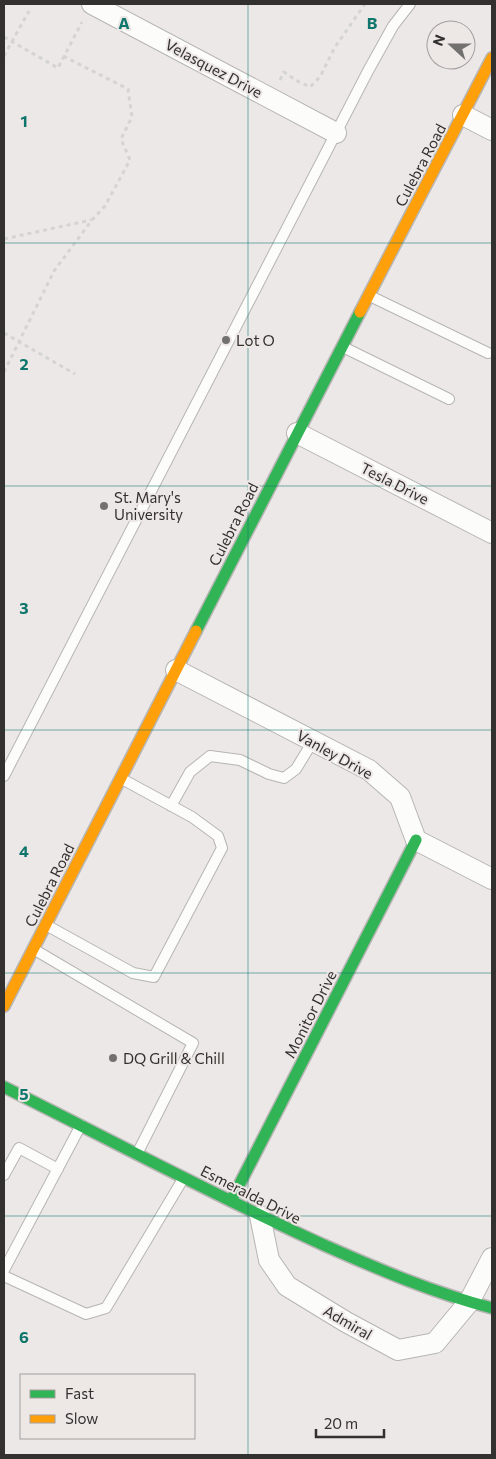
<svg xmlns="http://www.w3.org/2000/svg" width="496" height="1459" viewBox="0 0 496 1459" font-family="Commissioner,sans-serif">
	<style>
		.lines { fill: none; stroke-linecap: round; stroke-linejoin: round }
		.lane-casing { stroke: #b7b5b4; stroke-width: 12 }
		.street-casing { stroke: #b7b5b4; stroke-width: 22 }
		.fast-casing { stroke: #b7b5b4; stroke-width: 14 }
		.slow-casing { stroke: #b7b5b4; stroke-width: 14 }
		.path { stroke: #d4d4d3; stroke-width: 3; stroke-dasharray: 4 4; stroke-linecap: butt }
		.lane { stroke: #fcfcfb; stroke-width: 10 }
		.street { stroke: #fcfcfb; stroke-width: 20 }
		.fast { stroke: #30b455; stroke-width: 11 }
		.slow { stroke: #ff9f0a; stroke-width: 11 }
		.grid { fill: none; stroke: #0f766e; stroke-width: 1; stroke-opacity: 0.55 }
		.poi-dot { fill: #737170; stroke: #ede7e5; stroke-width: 2 }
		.labels { text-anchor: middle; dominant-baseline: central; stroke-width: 4; stroke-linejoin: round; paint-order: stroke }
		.street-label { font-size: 15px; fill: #333130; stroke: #ede7e5 }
		.poi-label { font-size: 15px; fill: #333130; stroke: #ede7e5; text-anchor: start }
		.grid-label { font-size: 16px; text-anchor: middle; font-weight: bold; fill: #0f766e; stroke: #ede7e5; stroke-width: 4; stroke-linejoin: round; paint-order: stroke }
	</style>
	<rect width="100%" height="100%" fill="#ebe8e7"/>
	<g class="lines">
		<g class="lane-casing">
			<path id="lane" d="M370,296L488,353
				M343,347L449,399
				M4,776L368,71L393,26L410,4
				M171,806L190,772L210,756L240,760L269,774L284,778L296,769L313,741
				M46,925L133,973L154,977L222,848L218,836L192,817L122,779
				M35,950L193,1043L138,1152
				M4,1175L19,1148L58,1169
				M4,1270L81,1125
				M4,1276L86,1314L106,1308L183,1179"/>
		</g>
		<g class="street-casing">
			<path id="street" d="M92,4L336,133
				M463,115L492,130
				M297,433L492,533
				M176,670L369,770L400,797L416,840L492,879
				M260,1216L269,1260L287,1286L346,1322L398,1350L435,1343L469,1302L492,1258"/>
		</g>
		<g class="fast-casing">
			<path id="fast" d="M196,631L360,312
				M4,1087C111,1140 217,1197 326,1246C380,1270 434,1293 492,1308
				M231,1201L416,840"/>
		</g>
		<g class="slow-casing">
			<path id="slow" d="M360,312L492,58
				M4,1006L196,631"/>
		</g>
		<path class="path" d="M4,37L58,68L82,22
			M4,56L29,11
			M280,80L284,72L299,82L310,87L320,77L335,47L365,4
			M4,239L91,220
			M4,333L75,374
			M4,372L54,271L92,220L105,206L130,160L121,139L132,117L128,89L63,56"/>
		<use href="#lane" class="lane"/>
		<use href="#street" class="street"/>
		<use href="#fast" class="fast"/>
		<use href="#slow" class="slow"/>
	</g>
	<path class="grid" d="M248,4V1455M4,243H492M4,486H492M4,730H492M4,973H492M4,1216H492"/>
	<g class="poi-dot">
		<circle cx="226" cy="340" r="5"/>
		<circle cx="104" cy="506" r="5"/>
		<circle cx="113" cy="1058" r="5"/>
	</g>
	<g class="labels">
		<g class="street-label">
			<text transform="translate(214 68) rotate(28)">Velasquez Drive</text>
			<text transform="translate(420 165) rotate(-62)">Culebra Road</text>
			<text transform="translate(395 483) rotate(27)">Tesla Drive</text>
			<text transform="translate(233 524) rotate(-63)">Culebra Road</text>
			<text transform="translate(335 754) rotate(29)">Vanley Drive</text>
			<text transform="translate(49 885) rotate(-63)">Culebra Road</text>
			<text transform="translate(310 1014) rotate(-63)">Monitor Drive</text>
			<text transform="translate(251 1194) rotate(27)">Esmeralda Drive</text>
			<text transform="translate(348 1322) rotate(30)">Admiral</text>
		</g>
		<g class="poi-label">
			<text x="236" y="340">Lot O</text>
			<text x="114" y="497">St. Mary's<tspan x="114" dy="17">University</tspan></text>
			<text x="123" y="1058">DQ Grill &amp; Chill</text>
		</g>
	</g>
	<g class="grid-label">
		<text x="124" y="29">A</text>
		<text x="372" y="29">B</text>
		<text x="24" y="127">1</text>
		<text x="24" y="370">2</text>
		<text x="24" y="614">3</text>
		<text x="24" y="857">4</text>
		<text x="24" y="1100">5</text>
		<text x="24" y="1343">6</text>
	</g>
	<rect width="496" height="1459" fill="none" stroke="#333130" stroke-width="10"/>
	<rect x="20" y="1374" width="175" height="65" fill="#ede7e5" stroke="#a39e9d"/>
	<rect x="30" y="1390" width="25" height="8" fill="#30b455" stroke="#a39e9d"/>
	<text x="65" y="1399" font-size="15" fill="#333130">Fast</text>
	<rect x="30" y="1415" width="25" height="8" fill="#ff9f0a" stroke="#a39e9d"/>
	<text x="65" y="1424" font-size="15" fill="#333130">Slow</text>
	<g transform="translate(451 45) rotate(291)"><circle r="24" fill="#ede7e5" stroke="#a39e9d"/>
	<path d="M0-4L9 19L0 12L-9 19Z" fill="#737170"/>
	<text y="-8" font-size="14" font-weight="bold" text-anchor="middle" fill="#333130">N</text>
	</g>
	<path d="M316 1429v8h68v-8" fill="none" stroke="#333130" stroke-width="2.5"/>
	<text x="324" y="1429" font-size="15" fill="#333130" stroke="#ede7e5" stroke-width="4" paint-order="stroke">20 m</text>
</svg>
